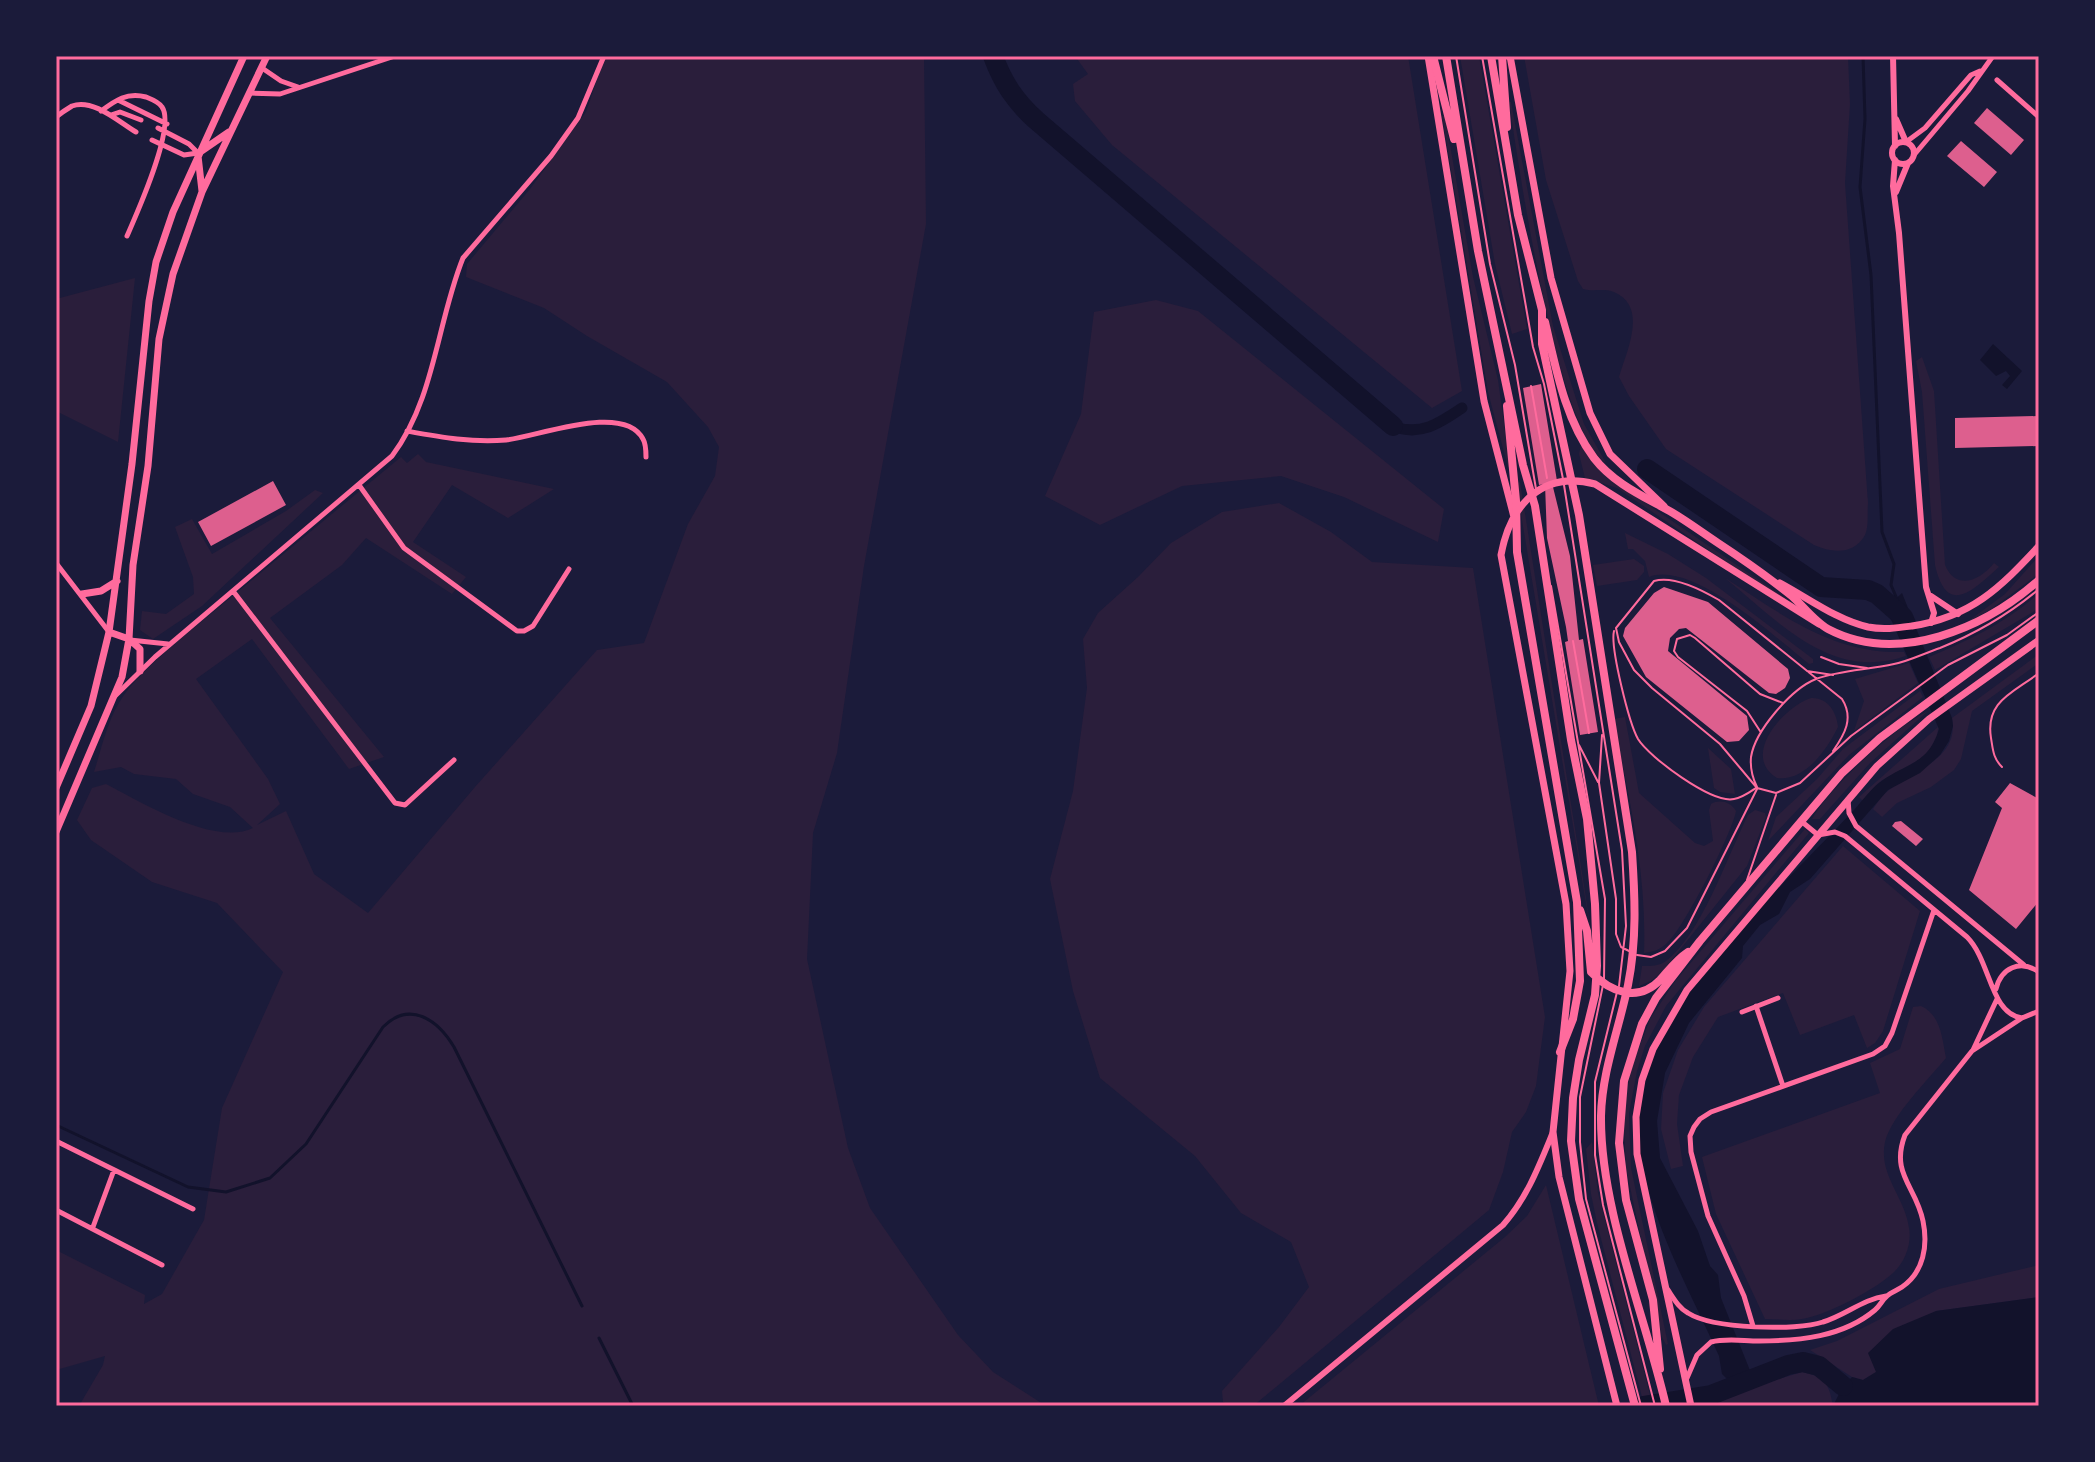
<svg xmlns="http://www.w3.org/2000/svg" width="2095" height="1462" viewBox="0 0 2095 1462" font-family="'Public Sans',sans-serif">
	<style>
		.green { fill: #2a1e3b }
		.water { fill: #12122b }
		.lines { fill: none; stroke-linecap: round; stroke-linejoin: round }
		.stream { stroke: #12122b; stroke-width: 3 }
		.canal { stroke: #12122b; stroke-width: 11 }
		.river { stroke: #12122b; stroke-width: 20 }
		.building { fill: #dd5f8e }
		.path { stroke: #ff6b9d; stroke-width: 2 }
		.service { stroke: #ff6b9d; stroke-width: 2 }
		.minor { stroke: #ff6b9d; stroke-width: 5 }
		.tertiary { stroke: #ff6b9d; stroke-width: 6 }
		.secondary { stroke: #ff6b9d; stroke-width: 7 }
		.primary { stroke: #ff6b9d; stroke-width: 7 }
		.trunk { stroke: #ff6b9d; stroke-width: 8 }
		.neatline { fill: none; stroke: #ff6b9d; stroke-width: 3 }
	</style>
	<rect width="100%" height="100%" fill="#1b1b3a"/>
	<path class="green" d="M605,56H924L926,224L864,566L837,753L813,833L807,959L848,1148L870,1208L958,1335L993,1372L1046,1406H79L103,1365L105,1356L56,1370V1250L145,1295L144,1304L162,1294L204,1220L222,1108L283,972L217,903L152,882L91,840L77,820L92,788L106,784C141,802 215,847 253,828L230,807L193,794L176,779L134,774L121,767L94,772C102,747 108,717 124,695C139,674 159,658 178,641L401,457L407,463L418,454L426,462L554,489L508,518L452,485L413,542L466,577L452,594L366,538L342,565L270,618L384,757L349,769L252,639L196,679L268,779L280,804L257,825L286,811L314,874L368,913L475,787L597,650L644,643L688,524L715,476L719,447L708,427L667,382L587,336L544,308L466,277L467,264L530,189L586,112Z
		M1075,56H1408L1462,391L1432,408L1112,145L1075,101L1073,84L1088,74Z
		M1460,56H1479L1527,329L1512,334L1495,264Z
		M1524,56H1848L1850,104L1845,183L1868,503C1867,512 1869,527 1865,535C1854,555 1832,553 1814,545L1666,449L1629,396L1619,377C1626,352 1649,307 1614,292C1604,288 1593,292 1583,289L1578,281L1546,180Z
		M1509,102H1511L1553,326L1584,424L1606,463C1557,432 1519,167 1509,102Z
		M1442,116H1445L1473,277L1498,380L1510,467H1508L1488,392Z
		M135,278L118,442L56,411V299Z
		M1156,300L1198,311L1444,509L1438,542L1344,497L1281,476L1182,486L1100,525L1045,496L1081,414L1094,312Z
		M1922,357L1934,391L1945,565C1956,591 1980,581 1994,563L1999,567C1972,591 1947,617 1935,565L1922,392L1916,361Z
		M1581,445L1609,478L1794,604L1791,606L1617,488L1585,478L1579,454Z
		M1520,482L1585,892L1593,945L1519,502L1517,483Z
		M315,490L323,493L202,606L153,639L140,630L142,611L166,614L194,594L193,577L175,527L192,519L212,554L286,511Z
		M1279,503L1331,532L1372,562L1473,568L1545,1017L1536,1086L1526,1112L1512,1132L1503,1172L1489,1210L1253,1406H1230L1223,1402L1222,1391L1279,1327L1309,1287L1291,1242L1241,1213L1195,1156L1100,1078L1073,991L1050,879L1073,791L1087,688L1083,639L1098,613L1138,577L1171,543L1222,512Z
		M1625,533L1668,554L1706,578L1813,659V663L1809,664C1776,638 1692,560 1649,577L1645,561L1633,549H1628Z
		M2039,556V573L2033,578L1990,610L1967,622L2005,594Z
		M1634,559L1644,566V572L1637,580L1597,586L1593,565Z
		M1725,578C1783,615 1832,654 1904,652L1906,656C1831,682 1778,621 1725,578Z
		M2039,593V607L2033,612L1935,670L1929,657C1969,640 2006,623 2039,593Z
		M2039,654V663L1972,711L1961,759L1954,770L1931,787L1897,803L1882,817L1873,809C1878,802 1882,795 1889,790C1911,771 1960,760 1952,718Z
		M1909,663L1918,683L1854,731L1864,701L1855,679Z
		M1920,691L1923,697L1849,755L1768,841L1776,817L1817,779L1843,749Z
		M1811,698C1827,697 1837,712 1838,727C1827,750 1804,782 1777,778C1740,755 1784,707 1811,698Z
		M1928,711L1870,763L1820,819H1812C1830,787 1895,727 1928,711Z
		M1625,717L1639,793L1695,843L1704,846L1713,841L1709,810L1711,804C1720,799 1731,802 1736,811C1732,833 1684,929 1666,944C1659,950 1653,952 1644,953C1647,873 1629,796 1613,719Z
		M1938,727C1938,757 1907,765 1886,778C1876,783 1870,793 1863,801L1859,797Z
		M1708,748L1731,769L1735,794L1720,792L1714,788Z
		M1755,810L1765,813L1766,817L1747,866L1662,972L1651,981L1639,986L1642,966C1651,966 1659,966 1666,961C1702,933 1727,857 1748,815Z
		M1805,829L1809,833L1666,1006L1645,1046L1637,1071L1629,1113L1631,1168L1668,1344L1666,1345L1662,1337L1626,1168L1623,1114L1631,1069L1650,1019L1676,980Z
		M1843,846L1920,911L1883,1031L1875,1043L1867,1048L1854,1015L1800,1035L1783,993L1718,1017L1693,1057L1679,1095L1677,1124L1683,1166L1671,1169L1661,1129L1663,1093L1678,1050L1704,1007Z
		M1921,1006C1941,1015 1942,1038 1946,1058C1928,1080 1892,1115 1885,1142C1878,1175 1905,1197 1909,1228C1912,1243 1905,1262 1894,1272C1875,1290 1827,1315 1802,1319C1790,1321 1777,1319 1765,1319L1716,1214L1702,1157L1880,1093L1870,1063L1900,1049L1913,1007Z
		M1592,1142L1598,1193L1650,1395L1642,1397L1597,1223L1591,1194L1586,1149Z
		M1546,1185L1599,1406H1299L1505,1237L1527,1216Z
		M2039,1265V1297L1936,1311L1876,1372L1863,1380L1852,1377L1810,1350L1837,1341L1939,1289Z
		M1802,1372C1825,1377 1829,1383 1833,1406H1707L1706,1401Z"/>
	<path class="water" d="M1993,344L2022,371L2007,389L2002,385L2010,376L2006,371L1996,376L1980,360Z
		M1902,593L1952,718L1953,726L1949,741L1940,755L1920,773L1888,790L1810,879L1790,892L1779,914L1760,925L1743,946L1742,958L1689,1023L1665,1073L1657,1121L1660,1158L1698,1231L1710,1266L1718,1275L1721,1298L1751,1373L1730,1382L1722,1374L1719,1356C1690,1291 1652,1225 1640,1153C1634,1118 1641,1073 1658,1041C1701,960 1790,878 1854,810C1863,800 1872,787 1883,780C1909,762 1928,764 1939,729L1886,608Z
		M2039,1297V1406H1833L1843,1386L1852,1377L1863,1380L1876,1372L1868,1353L1893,1329L1936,1311Z"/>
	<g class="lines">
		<path class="stream" d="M1863,56L1865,119L1860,187L1871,275L1882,532L1894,564L1891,585L1897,599
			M56,1125L188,1187L226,1192L270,1178L306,1144L383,1027C410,1000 438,1020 454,1047L582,1306
			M599,1338L633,1406"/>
		<path class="canal" d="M1393,426C1420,437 1440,423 1462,408"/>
		<path class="river" d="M993,56C1003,83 1015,101 1036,120L1393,426
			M1647,469L1821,587L1868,590L1877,594L1903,617L1906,624
			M1643,1406L1711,1395L1788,1365L1803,1362L1819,1366L1843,1386"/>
	</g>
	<path class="building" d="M1987,108L2024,140L2011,155L1974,123Z
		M1961,141L1997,172L1984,187L1947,156Z
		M1541,384L1557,481L1552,483L1570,556L1579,640L1583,639L1598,732L1580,735L1565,642L1568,641L1566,627L1547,538L1545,484L1539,485L1523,388Z
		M2039,416V446L1955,448V418Z
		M273,481L286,505L211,546L198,522Z
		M1664,587L1708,602L1788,669L1790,678L1785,688L1776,694L1769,693L1686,628L1679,629L1670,638L1668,651L1747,716L1749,730L1739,741L1727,742L1646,677L1623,636L1625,628L1654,593Z
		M2010,783L2039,799V901L2016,929L1969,890L2002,808L1995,802Z
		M1901,821L1923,839L1916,846L1892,826L1895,822Z"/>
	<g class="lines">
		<path class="path" d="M1531,386L1547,478
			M1573,641L1589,733"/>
		<path class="service" d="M1456,56L1490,264L1515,365L1536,489
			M1482,56L1533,347L1544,384L1563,479
			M1564,485L1622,850L1626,926L1619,986
			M1551,586L1605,899L1604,979
			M1614,631C1610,647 1629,723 1638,739C1649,757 1712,804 1734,799C1742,798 1750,792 1756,788
			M1821,657L1839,664L1867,668
			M1807,671L1833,675
			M1760,731L1747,711L1678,657L1674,651L1677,639L1690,635L1695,638L1760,694L1783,703
			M1602,735L1599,783L1616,899V934L1621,947L1631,952
			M1579,745L1598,782
			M1833,751C1845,734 1854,718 1842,699L1719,600C1702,590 1674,575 1654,581L1616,628L1619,642L1634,670L1652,688L1720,744L1757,788L1776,793L1800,783L1851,736L1948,665L2007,635L2039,612
			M2002,767C1993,758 1993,750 1991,738C1985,701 2013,693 2039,673
			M1757,787C1752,777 1750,768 1751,757C1755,731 1791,689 1816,679C1840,670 1868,670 1894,664C1909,661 1925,653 1940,648C1977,633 2008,615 2039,589
			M1747,880L1776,795
			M1637,955L1651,957L1665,951L1687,928L1757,789
			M1603,985L1580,1097V1142L1586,1199L1641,1406
			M1617,992L1595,1082V1155L1603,1205L1655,1406"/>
		<path class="minor" d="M262,68L281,81L298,87
			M1997,80L2039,117
			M250,93L280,94L395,56
			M118,100L167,124
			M101,111C116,100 127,92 146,97C151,99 159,102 162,107C176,127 137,213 127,236
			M111,115L120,112L141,120
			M56,117C61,113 67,109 72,106C93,98 119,122 136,132
			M158,128L189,144L198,153
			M152,140L184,155L198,153
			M1906,142L1925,128L1971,75L1980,71
			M1914,155L1968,91L1993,56
			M407,431C440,437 472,443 506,440C537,437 624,402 643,439C646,444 646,451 646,457
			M359,485L404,548L517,631H524L533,626L569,569
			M56,563L109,632
			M233,591L395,803L405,805L454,760
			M130,640L168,644
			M115,696L155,657L392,456C435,399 437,322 463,258L551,156L578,118L604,56
			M1848,799L1849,813L1856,826L2024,965
			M1801,821L1818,835L1835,832L1845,836L1967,937C1991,961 1990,1014 2022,1018L2039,1011
			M1996,989C2001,968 2020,959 2039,972
			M1756,1006L1783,1086
			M1742,1012L1778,998
			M1973,1050L1997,999
			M56,1141L193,1209
			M56,1210L162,1265
			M93,1227L114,1170
			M1668,1290C1674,1299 1679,1308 1688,1313C1713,1329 1796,1331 1823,1322C1846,1315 1863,1299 1886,1296
			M1753,1326L1744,1296L1708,1216L1691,1152L1690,1136L1694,1127L1700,1119L1711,1112L1873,1054L1885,1046L1892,1033L1934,910
			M1687,1378L1697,1355L1711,1342C1726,1338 1743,1341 1759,1341C1799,1341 1843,1337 1875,1310C1880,1306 1882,1300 1887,1296C1891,1292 1898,1290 1902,1287C1924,1272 1928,1245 1923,1221C1916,1186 1890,1174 1905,1135L1972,1051L2022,1018"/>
		<path class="tertiary" d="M1893,56L1895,146
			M1896,119L1906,142
			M1892 153a11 11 0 1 1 22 0a11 11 0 1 1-22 0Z
			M1895,160L1893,186L1899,233L1926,587L1934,613L1931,623
			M1896,192L1908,163
			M1931,596L1958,614
			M1284,1406L1503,1225C1527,1198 1539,1166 1553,1132"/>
		<path class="secondary" d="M200,152L229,132
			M198,156L202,191
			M82,594L101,591L117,581
			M109,632L129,639L140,649V671
			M56,788L91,706L109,632L132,464L149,301L156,262L173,212L244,56
			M56,832L122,677L129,639L133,565L148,466L159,339L173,274L202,192L267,56"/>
		<path class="primary" d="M1428,56L1484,401L1514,517
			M1510,56L1551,278L1590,413L1610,454L1664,506
			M1780,583C1808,598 1837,620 1868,627C1883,630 1897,628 1912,626C1971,617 2000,588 2039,546
			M1617,1406L1559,1177L1553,1132L1570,971L1566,904L1501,555C1510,506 1541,470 1595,484L1819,624
			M1691,1406L1637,1154L1636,1117L1642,1080L1653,1049L1687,990L1877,766L1929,719L2039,640"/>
		<path class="trunk" d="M1433,56L1454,139
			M1446,56L1478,251L1523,465L1535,506L1571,740L1587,819L1595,904L1597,966L1595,995L1579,1060L1573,1098L1571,1141L1579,1199L1635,1406
			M1491,56L1518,215L1542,310V344L1579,515L1632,852C1635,897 1637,940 1628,985C1619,1029 1602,1071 1601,1116C1600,1208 1645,1315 1666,1406
			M1502,56L1507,127
			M1545,322C1556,369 1565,419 1594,458C1614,484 1645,497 1673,513C1688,522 1703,533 1718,543C1744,560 1768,577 1792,596C1803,606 1815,622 1828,629C1898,666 1985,628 2039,580
			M1507,406L1516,501L1517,552L1577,902L1580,981L1573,1019L1560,1052
			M1580,910L1587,931L1591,972C1610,992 1638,1003 1660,980C1669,970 1676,960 1688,952
			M1660,1369L1653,1300L1626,1200L1619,1143L1624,1081L1642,1024L1656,998L1700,941L1842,773L1880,738L2039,620"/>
	</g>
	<rect width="2095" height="1462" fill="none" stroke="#1b1b3a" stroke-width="116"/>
	<rect x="58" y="58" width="1979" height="1346" class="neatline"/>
</svg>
